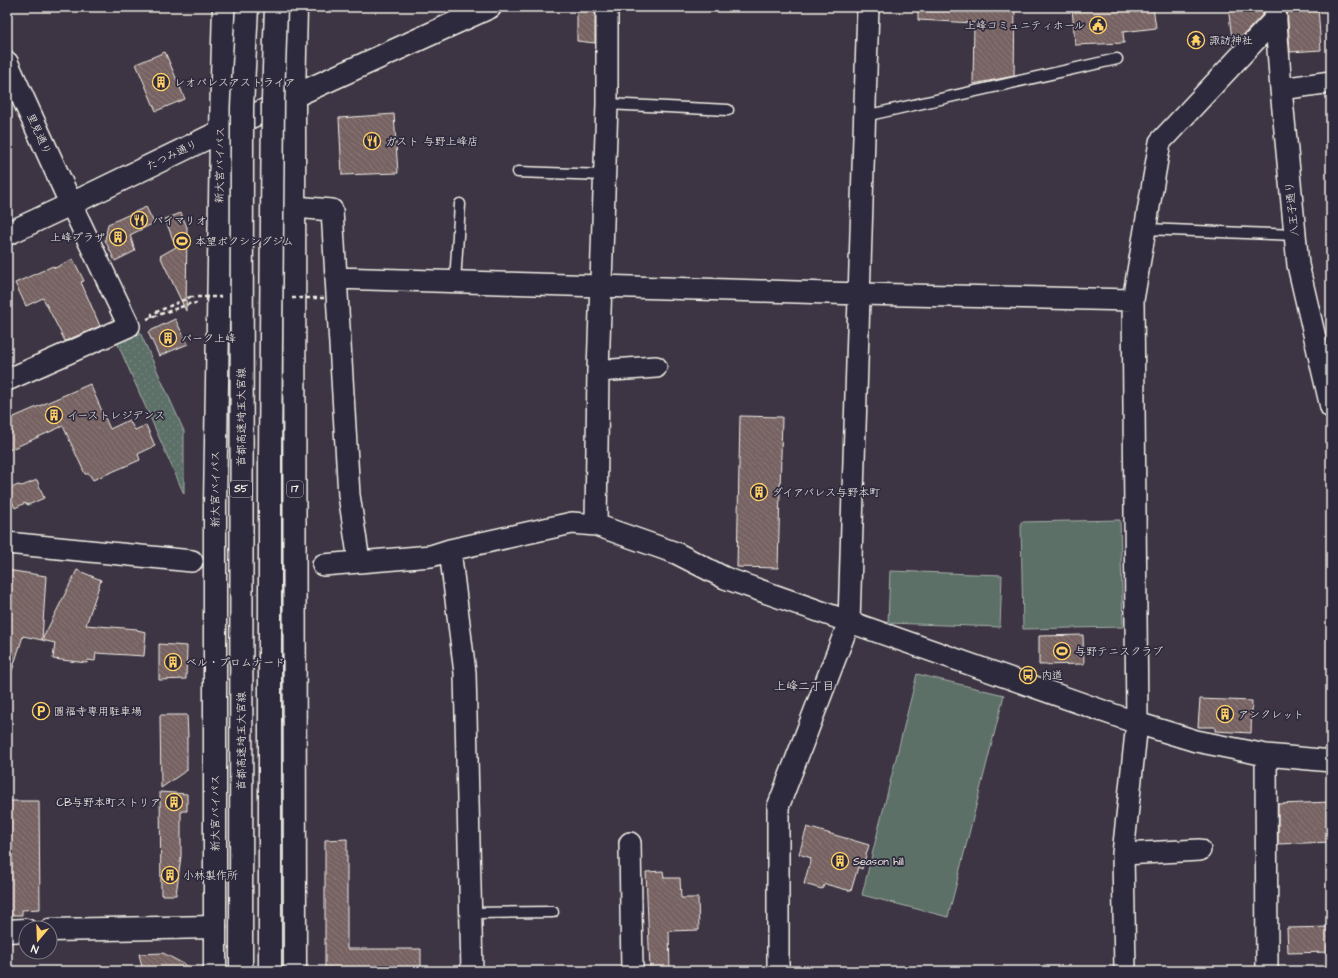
<svg xmlns="http://www.w3.org/2000/svg" width="1338" height="978" viewBox="0 0 1338 978" font-family="'Architects Daughter','Klee One',sans-serif">
	<style>
		.green { fill: url(#green-dots); stroke: #a8b0a8 }
		.pitch { fill: #5b6f68; stroke: #a8b0a8 }
		.building { fill: url(#building-back-hatch); stroke: #f4f1e8 }
		.lines { fill: none; stroke-linecap: round; stroke-linejoin: round }
		.lane-casing { stroke: #f4f1e8; stroke-width: 13 }
		.street-casing { stroke: #f4f1e8; stroke-width: 24 }
		.secondary-casing { stroke: #f4f1e8; stroke-width: 25 }
		.highway-casing { stroke: #f4f1e8; stroke-width: 25 }
		.path { stroke: #f4f1e8; stroke-width: 2.5; stroke-dasharray: 4 3; stroke-linecap: butt }
		.lane { stroke: #2f2a3d; stroke-width: 10 }
		.street { stroke: #2f2a3d; stroke-width: 21 }
		.secondary { stroke: #2f2a3d; stroke-width: 22 }
		.highway { stroke: #2f2a3d; stroke-width: 22 }
		.highway-bridge-casing { stroke: #f4f1e8; stroke-width: 25; stroke-linecap: butt }
		.path-bridge { stroke: #f4f1e8; stroke-width: 2.5; stroke-dasharray: 4 3; stroke-linecap: butt }
		.highway-bridge { stroke: #2f2a3d; stroke-width: 22 }
		.labels { text-anchor: middle; dominant-baseline: central; stroke-width: 3.5; stroke-linejoin: round; paint-order: stroke }
		.shield { fill: #2f2a3d; stroke: #b9b5b5; stroke-width: 1 }
		.shield-label { font-size: 10px; font-weight: bold; fill: #f4f1e8 }
		.poi-label { font-size: 11px; fill: #f4f1e8; stroke: #2f2a3d; text-anchor: start }
		.street-label { font-size: 11px; fill: #f4f1e8; stroke: #2f2a3d }
		.neighbourhood-label { font-size: 12px; fill: #f4f1e8; stroke: #2f2a3d }
	</style>
	<defs>
		<pattern id="green-dots" width="8" height="8" patternUnits="userSpaceOnUse"><rect width="8" height="8" fill="#5b6f68"/><path d="M2 2h.1M6 6h.1" fill="none" stroke="#73847e" stroke-width="1.8" stroke-linecap="round"/></pattern>
		<pattern id="building-back-hatch" width="6" height="6" patternUnits="userSpaceOnUse"><rect width="6" height="6" fill="#766262"/><path d="M-1 5l2 2M0 0l6 6M5-1l2 2" fill="none" stroke="#8a7978"/></pattern>
	</defs>
	<rect width="100%" height="100%" fill="#3d3544"/>
	<filter id="ink" filterUnits="userSpaceOnUse"><feTurbulence type="fractalNoise" baseFrequency=".025" numOctaves="2"/><feDisplacementMap in="SourceGraphic" scale="8" xChannelSelector="R" yChannelSelector="G"/><feConvolveMatrix kernelMatrix="1 2 1 2 8 2 1 2 1" color-interpolation-filters="sRGB"/></filter>
	<g filter="url(#ink)">
		<path class="green" d="M139,330L184,431V494L116,340Z"/>
		<path class="pitch" d="M1120,520L1123,627L1023,629L1021,522Z
			M890,571L1002,575L1000,627L888,623Z
			M917,674L1004,695L948,917L862,895Z"/>
		<path class="building" d="M577,7H595V43L577,41Z
			M918,7H1015L1014,76L973,84L974,23L918,20Z
			M1072,7H1153L1156,28L1123,32L1124,43L1075,45Z
			M1228,7H1264L1263,14L1233,46Z
			M1287,7H1318L1321,50L1290,52Z
			M165,52L185,99L156,111L136,64Z
			M394,114L398,173L342,175L339,118Z
			M146,207L154,223L130,235L135,251L115,261L105,240L108,224Z
			M181,213L187,227L186,311L160,256L176,247L165,219Z
			M73,259L84,281L81,282L100,326L65,341L43,298L26,306L15,283L53,266L55,268Z
			M175,319L188,344L159,356L148,332Z
			M90,384L110,429L129,420L135,430L146,425L155,446L138,454L140,460L93,480L89,474H85L63,426L7,451V420Z
			M740,416L782,417L778,568L737,567Z
			M37,480L44,498L28,505L25,503L15,508L7,490L18,485L22,486Z
			M7,570L46,576L42,640L23,636L11,674L7,673Z
			M77,570L101,580L86,625L137,629V630L146,632L144,656L96,653L95,661L88,660L87,663L53,659L55,643L42,640Z
			M1083,635L1084,664L1039,665V636Z
			M159,644L187,646L186,679L159,680Z
			M1200,699L1252,701L1251,733L1215,731V727H1198Z
			M160,715H187L188,737H187V770L161,788Z
			M160,792L187,794V811H181V856L176,895H161Z
			M7,801H39L40,909L22,910V915H7Z
			M1331,802V842L1278,844V804Z
			M807,827L869,845L862,869L858,867L851,891L825,884L822,889L804,884L811,858L799,854Z
			M347,839V949H421V971H325V840Z
			M663,871L664,878H680L681,898H698L699,930L669,931L670,971H650L646,872Z
			M1331,927V952L1288,953L1287,928Z
			M163,953L197,971H143L139,954Z"/>
		<g class="lines">
			<g class="lane-casing">
				<path id="lane" d="M607,104L728,110
					M865,116L1117,59
					M518,172L604,175
					M1145,229L1295,235
					M455,282L460,204
					M471,913L553,912"/>
			</g>
			<g class="street-casing">
				<path id="street" d="M1275,9L1281,89L1298,265L1331,407
					M1281,89L1331,82
					M294,207L332,210L349,495L359,561
					M336,278L860,294L1133,300
					M598,371L656,367
					M7,380L129,326L71,204
					M596,525L598,371L607,104V7
					M7,543L192,561
					M450,550L465,673L472,971
					M323,565L431,556L450,550L572,523L596,525L676,553L725,578L1137,723L1196,741L1266,755L1331,761
					M1266,755L1267,971
					M630,843L632,971
					M1123,854L1200,850
					M778,971V807L849,622L868,7
					M1125,971L1123,854L1137,723L1133,300L1160,142L1276,18"/>
			</g>
			<g class="secondary-casing">
				<path id="secondary" d="M7,63L71,204
					M7,234L71,204L294,96L490,7
					M50,930L215,927
					M7,931L26,930"/>
			</g>
			<g class="highway-casing">
				<path id="highway" d="M215,971V505L222,79L224,7
					M295,971L294,96L296,7"/>
			</g>
			<path class="path" d="M152,317V314L190,297
				M147,319L189,304L197,303"/>
			<use href="#lane" class="lane"/>
			<use href="#street" class="street"/>
			<use href="#secondary" class="secondary"/>
			<use href="#highway" class="highway"/>
			<g class="highway-bridge-casing">
				<path id="highway-bridge" d="M241,971L242,107L247,7
					M270,971V457L273,100L276,7"/>
			</g>
			<path class="path-bridge" d="M190,297H221
				M292,298H326"/>
			<use href="#highway-bridge" class="highway-bridge"/>
		</g>
	</g>
	<defs>
		<g id="civic-ring" transform="scale(0.9)"><circle r="9.5" fill="#2f2a3d" stroke="#ffd166" stroke-width="1.5"/><path d="M-.6-6.5H3V-4.5H.6V-3L4-1V1h2V6H-6V1h2V-1L-.6-3ZM-1.2 2.5V6h2.4V2.5Z" fill="#ffd166"/></g>
		<g id="temple-ring" transform="scale(0.9)"><circle r="9.5" fill="#2f2a3d" stroke="#ffd166" stroke-width="1.5"/><path d="M0-6L5-2H3V0L6.5 2.5H4V6H1.5V3h-3V6H-4V2.5H-6.5L-3 0V-2H-5Z" fill="#ffd166"/></g>
		<g id="building-ring" transform="scale(0.9)"><circle r="9.5" fill="#2f2a3d" stroke="#ffd166" stroke-width="1.5"/><path d="M-4-6H4V6H1V3H-1V6H-4ZM-2.5-4.3h1.7v1.8h-1.7ZM.8-4.3h1.7v1.8H.8ZM-2.5-1h1.7V.8h-1.7ZM.8-1h1.7V.8H.8Z" fill="#ffd166"/></g>
		<g id="restaurant-ring" transform="scale(0.9)"><circle r="9.5" fill="#2f2a3d" stroke="#ffd166" stroke-width="1.5"/><path d="M-5-6h1v4h1v-4h1v4h1v-4h1v5L-1.5 .5V6h-2V.5L-5-1ZM5-6V6H3V1.5H1.5Q1.5-4 5-6Z" fill="#ffd166"/></g>
		<g id="stadium-ring" transform="scale(0.9)"><circle r="9.5" fill="#2f2a3d" stroke="#ffd166" stroke-width="1.5"/><path d="M0-5a6.5 5 0 1 0 0 10a6.5 5 0 1 0 0-10ZM-3.5-1.8h7v3.6h-7Z" fill="#ffd166"/></g>
		<g id="bus-ring" transform="scale(0.9)"><circle r="9.5" fill="#2f2a3d" stroke="#ffd166" stroke-width="1.5"/><path d="M-5-6H5V4H4V6H2V4H-2V6H-4V4H-5ZM-3.5-4V0h7V-4ZM-3.5 1.2v1.5H-2V1.2ZM2 1.2v1.5H3.5V1.2Z" fill="#ffd166"/></g>
		<g id="parking-ring" transform="scale(0.9)"><circle r="9.5" fill="#2f2a3d" stroke="#ffd166" stroke-width="1.5"/><path d="M-3.5-5.5H1a3.5 3.5 0 0 1 0 7H-1V5.5H-3.5ZM-1-3.4V-.6H.8a1.4 1.4 0 0 0 0-2.8Z" fill="#ffd166"/></g>
	</defs>
	<g fill-rule="evenodd">
		<use href="#civic-ring" x="1098" y="25"/>
		<use href="#temple-ring" x="1196" y="40"/>
		<use href="#building-ring" x="161" y="82"/>
		<use href="#restaurant-ring" x="372" y="141"/>
		<use href="#restaurant-ring" x="139" y="220"/>
		<use href="#building-ring" x="118" y="237"/>
		<use href="#stadium-ring" x="182" y="241"/>
		<use href="#building-ring" x="168" y="338"/>
		<use href="#building-ring" x="54" y="415"/>
		<use href="#building-ring" x="759" y="492"/>
		<use href="#stadium-ring" x="1062" y="651"/>
		<use href="#building-ring" x="173" y="662"/>
		<use href="#bus-ring" x="1028" y="675"/>
		<use href="#parking-ring" x="41" y="711"/>
		<use href="#building-ring" x="1225" y="714"/>
		<use href="#building-ring" x="174" y="802"/>
		<use href="#building-ring" x="840" y="861"/>
		<use href="#building-ring" x="170" y="875"/>
	</g>
	<g class="labels">
		<g class="shield">
			<rect x="230" y="481" width="22" height="16" rx="3"/>
			<rect x="287" y="481" width="16" height="16" rx="3"/>
		</g>
		<g class="shield-label">
			<text x="241" y="489">S5</text>
			<text x="295" y="489">17</text>
		</g>
		<g class="poi-label">
			<text x="1085" y="25" text-anchor="end">上峰コミュニティホール</text>
			<text x="1209" y="40">諏訪神社</text>
			<text x="174" y="82">レオパレスアストライア</text>
			<text x="385" y="141">ガスト 与野上峰店</text>
			<text x="152" y="220">バイマリオ</text>
			<text x="105" y="237" text-anchor="end">上峰プラザ</text>
			<text x="195" y="241">本望ボクシングジム</text>
			<text x="181" y="338">パーク上峰</text>
			<text x="67" y="415">イーストレジデンス</text>
			<text x="772" y="492">ダイアパレス与野本町</text>
			<text x="1075" y="651">与野テニスクラブ</text>
			<text x="186" y="662">ベル・プロムナード</text>
			<text x="1041" y="675">内道</text>
			<text x="54" y="711">圓福寺専用駐車場</text>
			<text x="1238" y="714">アンクレット</text>
			<text x="161" y="802" text-anchor="end">CB与野本町ストリア</text>
			<text x="853" y="861">Season hill</text>
			<text x="183" y="875">小林製作所</text>
		</g>
		<g class="street-label">
			<text transform="translate(39 134) rotate(66)">里見通り</text>
			<text transform="translate(172 155) rotate(-26)">たつみ通り</text>
			<text transform="translate(220 165) rotate(-89)">新大宮バイパス</text>
			<text transform="translate(1292 209) rotate(-96)">八王子通り</text>
			<text transform="translate(241 417) rotate(-90)">首都高速埼玉大宮線</text>
			<text transform="translate(215 489) rotate(-90)">新大宮バイパス</text>
			<text transform="translate(241 741) rotate(-90)">首都高速埼玉大宮線</text>
			<text transform="translate(215 813) rotate(-90)">新大宮バイパス</text>
		</g>
		<g class="neighbourhood-label">
			<text x="804" y="686">上峰二丁目</text>
		</g>
	</g>
	<rect width="1338" height="978" fill="none" stroke="#2f2a3d" stroke-width="24"/>
	<rect x="12" y="12" width="1314" height="954" fill="none" stroke="#f4f1e8" stroke-width="1.5" filter="url(#ink)"/>
	<g transform="translate(38 940) rotate(199)"><circle r="19" fill="#2f2a3d" stroke="#7e7a81"/>
	<path d="M0-3L7 15L0 10L-7 15Z" fill="#ffd166"/>
	<text y="-6" font-size="11" font-weight="bold" text-anchor="middle" fill="#f4f1e8">N</text>
	</g>
</svg>
